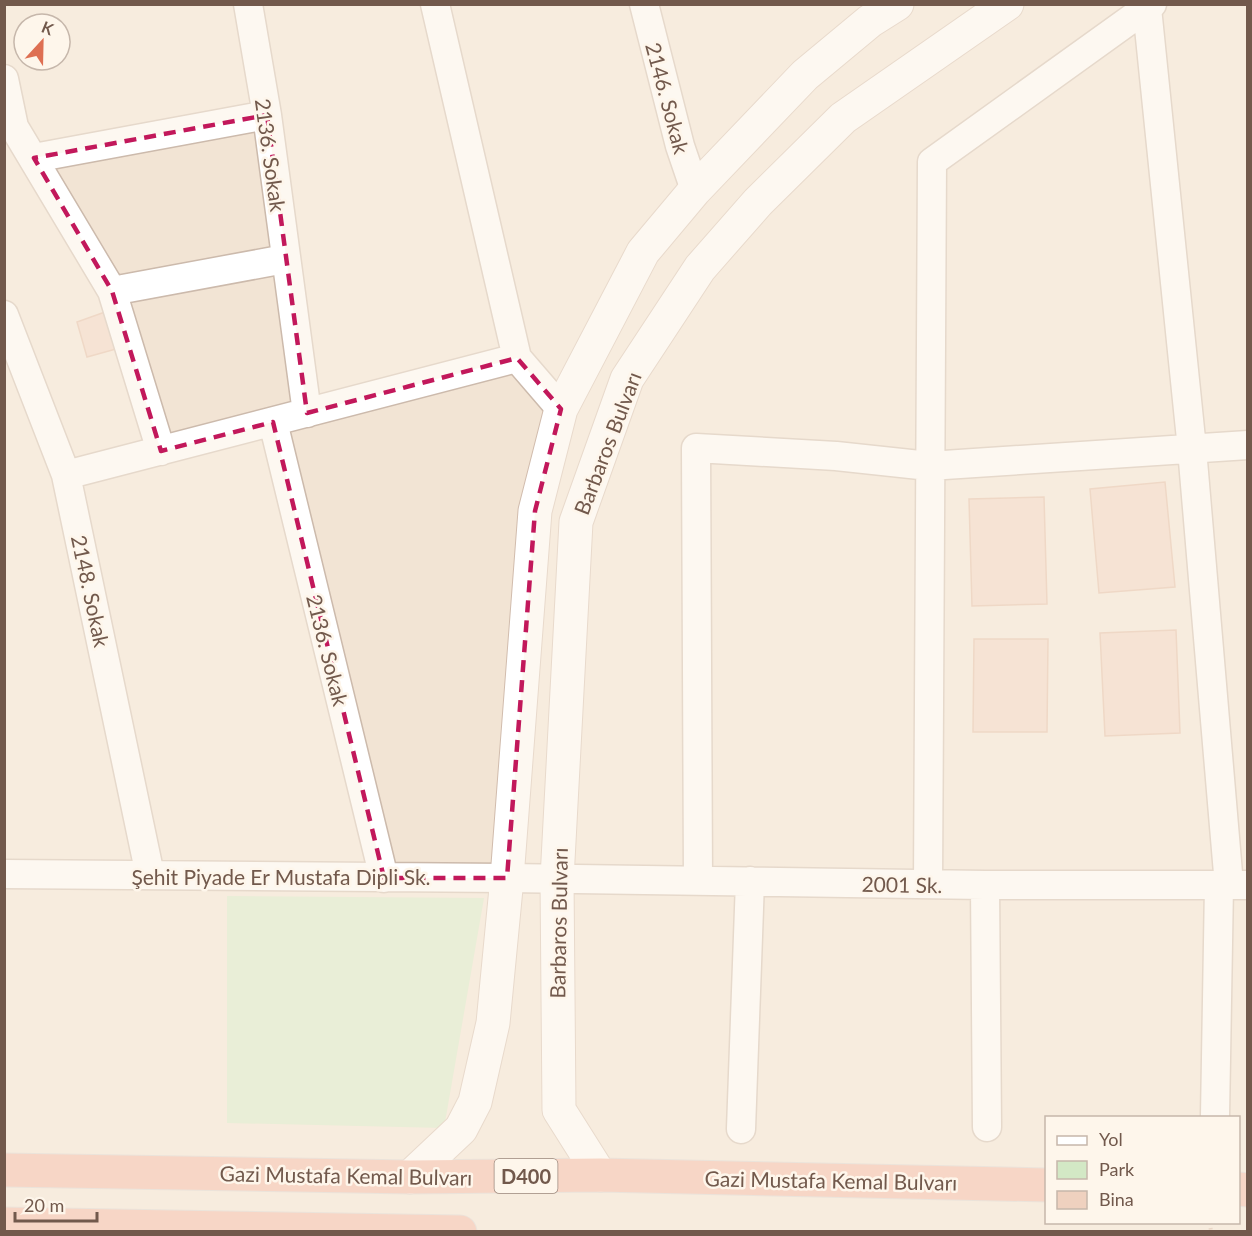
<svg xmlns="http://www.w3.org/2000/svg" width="1252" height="1236" viewBox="0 0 1252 1236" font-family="Lato,sans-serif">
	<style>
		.residential { fill: #f2e4d4; fill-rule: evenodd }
		.green { fill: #d3e8c5 }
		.building { fill: #efd1bf; stroke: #e0b8a0; stroke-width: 1.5 }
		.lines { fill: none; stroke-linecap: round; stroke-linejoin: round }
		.street-casing { stroke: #ccbaac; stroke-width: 31 }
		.secondary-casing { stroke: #d1bcad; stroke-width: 35 }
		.highway-casing { stroke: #d8d1cd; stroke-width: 35 }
		.path { stroke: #d4b5a2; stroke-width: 4; stroke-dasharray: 1.5 4.5; stroke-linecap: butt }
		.street { stroke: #fff; stroke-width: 28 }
		.secondary { stroke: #fff; stroke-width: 33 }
		.highway { stroke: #f2b4a0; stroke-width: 33 }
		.marked { fill: none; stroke: #c2185b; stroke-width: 4.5; stroke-dasharray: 12 8; stroke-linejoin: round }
		.labels { text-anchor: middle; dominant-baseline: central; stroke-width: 5; stroke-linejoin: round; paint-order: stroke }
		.shield { fill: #fef6eb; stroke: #9c887c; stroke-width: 1.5 }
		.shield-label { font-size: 20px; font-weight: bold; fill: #72594c }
		.street-label { font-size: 21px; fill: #72594c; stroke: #fef6eb }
	</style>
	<rect width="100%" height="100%" fill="#fbf2e5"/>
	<path class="residential" d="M5,5H1247V1231H5ZM24,24H60V60H24ZM1046,1118H1238V1222H1046Z"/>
	<path class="green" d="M227,896L484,898L444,1128L227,1123Z"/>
	<path class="building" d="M105,312L116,349L87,357L77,322Z
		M1165,482L1175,587L1099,593L1090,489Z
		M1044,497L1047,604L972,606L969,499Z
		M1176,630L1180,733L1105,736L1100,633Z
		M974,639H1048L1047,732H973Z"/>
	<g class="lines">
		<g class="street-casing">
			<path id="street" d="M248,4L267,115L307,413
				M435,4L517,358
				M644,4L680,146L695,190
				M1147,8L1192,449L1229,885
				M4,79L14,127L112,291L161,451
				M34,158L267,115
				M112,291L285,259
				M4,315L66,475L150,875
				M273,422L384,878
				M66,475L517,358L561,409
				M4,874L507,878L985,885H1248
				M698,880L696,448L836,456L929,466L1248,445
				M928,884L932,162L1152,4
				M985,885L987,1127
				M1215,1116L1219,885
				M741,1129L750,881"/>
		</g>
		<g class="secondary-casing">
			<path id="secondary" d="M600,1175L559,1110L557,879L576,522L627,379L700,268L758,202L843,118L1007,4
				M410,1177L461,1129L475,1102L493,1023L507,878L535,511L561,409L643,252L695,190L805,75L870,21L897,4"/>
		</g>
		<g class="highway-casing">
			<path id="highway" d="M4,1170L410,1177L600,1175L1046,1185
				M1238,1189L1248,1190
				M4,1224L460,1232"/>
		</g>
		<path class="path" d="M1238,1148L1239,1159
			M1210,1222L1211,1232"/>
		<use href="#street" class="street"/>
		<use href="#secondary" class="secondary"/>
		<use href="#highway" class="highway"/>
	</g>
	<path d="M0 0H1252V1236H0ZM267,115L307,413L517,358L561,409L535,511L507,878H384L273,422L161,451L112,291L34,158Z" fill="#fbf2e5" fill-opacity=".55" fill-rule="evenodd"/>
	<path class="marked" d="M267,115L307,413L517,358L561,409L535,511L507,878H384L273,422L161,451L112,291L34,158Z"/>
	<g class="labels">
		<rect class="shield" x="494.5" y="1159" width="63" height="34" rx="4.5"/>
		<g class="shield-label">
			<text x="526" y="1176">D400</text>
		</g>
		<g class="street-label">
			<text transform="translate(668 98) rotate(75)">2146. Sokak</text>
			<text transform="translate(271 155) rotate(82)">2136. Sokak</text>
			<text transform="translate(607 443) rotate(-69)">Barbaros Bulvarı</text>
			<text transform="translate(91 591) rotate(78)">2148. Sokak</text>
			<text transform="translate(328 650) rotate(76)">2136. Sokak</text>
			<text x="281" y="876">Şehit Piyade Er Mustafa Dipli Sk.</text>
			<text transform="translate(902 884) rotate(1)">2001 Sk.</text>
			<text transform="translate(558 923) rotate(-89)">Barbaros Bulvarı</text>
			<text transform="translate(346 1175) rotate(1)">Gazi Mustafa Kemal Bulvarı</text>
			<text transform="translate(831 1180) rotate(1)">Gazi Mustafa Kemal Bulvarı</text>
		</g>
	</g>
	<rect width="1252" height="1236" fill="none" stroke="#72594c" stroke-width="12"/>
	<rect x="1045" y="1116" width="195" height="108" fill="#fef6eb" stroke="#c6b7ab" stroke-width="1.5"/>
	<rect x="1057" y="1136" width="30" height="9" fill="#ffffff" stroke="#c6b7ab" stroke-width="1.5"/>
	<text x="1099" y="1146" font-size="18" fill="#72594c">Yol</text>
	<rect x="1057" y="1161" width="30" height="18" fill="#d3e8c5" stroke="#c6b7ab" stroke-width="1.5"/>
	<text x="1099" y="1176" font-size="18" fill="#72594c">Park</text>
	<rect x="1057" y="1191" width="30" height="18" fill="#efd1bf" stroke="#c6b7ab" stroke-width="1.5"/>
	<text x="1099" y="1206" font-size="18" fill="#72594c">Bina</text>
	<g transform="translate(42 42) rotate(22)"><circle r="28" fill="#fef6eb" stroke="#c6b7ab" stroke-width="1.5"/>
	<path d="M0-4.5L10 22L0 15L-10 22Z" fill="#de6f52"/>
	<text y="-9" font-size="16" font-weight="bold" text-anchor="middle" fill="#72594c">K</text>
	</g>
	<path d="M15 1212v9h82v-9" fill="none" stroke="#72594c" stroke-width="3"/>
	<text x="24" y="1212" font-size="18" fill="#72594c" stroke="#fef6eb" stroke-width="4.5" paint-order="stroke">20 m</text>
</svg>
